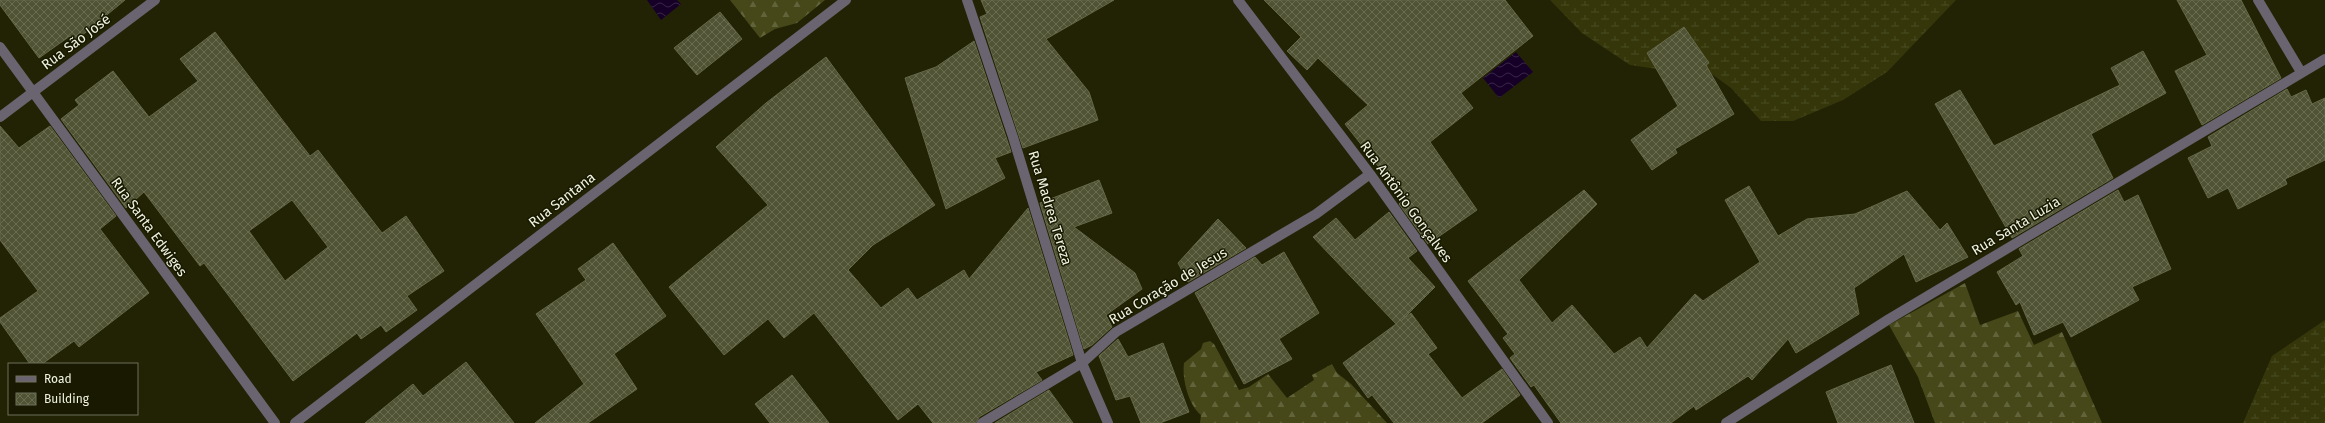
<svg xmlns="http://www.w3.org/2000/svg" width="2325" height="423" viewBox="0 0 2325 423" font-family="'Fira Sans',sans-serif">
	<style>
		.forest { fill: url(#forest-firs) }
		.wetland { fill: url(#wetland-marsh) }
		.water { fill: url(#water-waves) }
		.building { fill: url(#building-cross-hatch); stroke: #656848; fill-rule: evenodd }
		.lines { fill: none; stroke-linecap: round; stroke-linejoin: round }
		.minor { stroke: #6a6471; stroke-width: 10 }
		.labels { text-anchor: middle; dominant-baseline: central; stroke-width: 3; stroke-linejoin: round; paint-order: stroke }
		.street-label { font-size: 14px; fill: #f2f4e2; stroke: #181900 }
	</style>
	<defs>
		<pattern id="forest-firs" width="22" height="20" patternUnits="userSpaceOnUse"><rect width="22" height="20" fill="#464819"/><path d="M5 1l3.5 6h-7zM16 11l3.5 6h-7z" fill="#61633a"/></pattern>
		<pattern id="wetland-marsh" width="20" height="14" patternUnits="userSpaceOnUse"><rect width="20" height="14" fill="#35370a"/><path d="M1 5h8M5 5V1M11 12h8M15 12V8" fill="none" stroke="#494b22"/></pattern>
		<pattern id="water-waves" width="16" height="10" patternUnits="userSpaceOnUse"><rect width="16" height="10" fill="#160028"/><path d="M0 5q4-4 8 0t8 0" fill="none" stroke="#382647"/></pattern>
		<pattern id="building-cross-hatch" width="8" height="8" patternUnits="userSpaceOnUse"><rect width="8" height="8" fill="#515434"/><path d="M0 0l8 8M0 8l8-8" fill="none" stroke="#6a6d51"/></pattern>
	</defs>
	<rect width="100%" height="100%" fill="#212304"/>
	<path class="forest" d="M730,0H825L797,23L775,29L760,38Z
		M1965,283L1980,325L2018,311L2034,345L2062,332L2102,423H1935L1918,377L1889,325Z
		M1210,341L1214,344L1239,390L1249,387L1268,374L1287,398L1314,380L1312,375L1332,364L1337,373L1351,384L1387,423H1200L1201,415C1188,404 1182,379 1184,363L1201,349L1203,343Z"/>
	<path class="wetland" d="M1550,0H1956L1887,72L1843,100L1793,121H1761L1731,88L1698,64L1664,70L1630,65L1582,33Z
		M2325,320V423H2243L2272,356Z"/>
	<path class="water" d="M647,0H677L681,4L661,20Z
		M1516,52L1533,72L1499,98L1483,78Z"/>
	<path class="building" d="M0,0H125L74,42L70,36L39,58L0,5Z
		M981,0H1114L1046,39L1089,92L1098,120L1023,148L980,17L987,14Z
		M1264,0H1505L1533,36L1461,93L1473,108L1430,142L1477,210L1428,244L1399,204L1404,199L1345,124L1368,105L1318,58L1307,70L1287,51L1301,37Z
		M2177,0H2241L2281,78L2202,125L2175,71L2207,55Z
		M720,12L742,39L697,75L674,48Z
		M1684,27L1709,63L1706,65L1734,114L1675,149L1677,153L1652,170L1631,140L1678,106L1647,53Z
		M215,32L310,156L318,150L382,233L406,216L444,271L407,296L417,310L386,332L381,325L361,339L357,333L293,381L204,263L200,266L144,192L126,208L61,119L79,105L75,100L113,71L149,117L198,81L180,59ZM292,200L328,247L285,281L249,231Z
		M974,41L1011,152L995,158L1005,178L946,209L905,78L936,67Z
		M2143,51L2166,93L2091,134L2113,178L2012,238L1935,104L1960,90L1994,146L2120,85L2111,68Z
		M826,57L935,205L873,245L848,270L881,308L908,288L917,300L964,270L969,279L1028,208L1073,355L1036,372L1042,380L979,417L976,423H933L918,404L898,420L814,313L784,338L768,319L724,355L669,287L768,205L716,147L766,103Z
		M2287,89L2291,97L2306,90L2312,104L2325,98V160L2285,179L2287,184L2238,209L2228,188L2208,198L2188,158L2212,146L2208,137Z
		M0,126L19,148L50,126L116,216L100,229L149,293L79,347L74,341L42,364H30L0,322V318L38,291L0,240Z
		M1099,180L1112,213L1074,227L1135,273L1142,289L1106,315L1112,327L1092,345L1084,349L1040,203Z
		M1749,186L1778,236L1807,219L1855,214L1907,191L1940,230L1947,223L1968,257L1916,282L1904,254L1854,288L1859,314L1796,353L1788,339L1752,380L1748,376L1696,410L1694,406L1671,423H1561L1534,385L1531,387L1510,358L1515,354L1503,338L1508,334L1468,281L1584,190L1597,204L1519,280L1552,323L1572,305L1614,354L1640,337L1647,348L1695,294L1703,301L1760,262L1725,200Z
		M2118,190L2124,202L2138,195L2171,269L2132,287L2139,300L2071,337L2063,322L2034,335L2020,302L2016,305L1997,272L2023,256L2019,249Z
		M1389,212L1417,251L1408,258L1435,287L1401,321L1411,313L1437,348L1428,354L1462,398L1502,369L1520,395L1482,423H1394L1372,395L1368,398L1343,363L1396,324L1313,237L1336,218L1355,240Z
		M1218,219L1246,248L1188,282L1178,263Z
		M613,243L666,316L614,354L637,389L588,423H535L584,384L536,314L586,280L578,269Z
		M1284,252L1319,313L1279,339L1292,359L1244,384L1195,293L1255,257L1262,265Z
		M1118,339L1128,357L1163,343L1189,412L1160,423H1141L1130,396L1116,400L1099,356Z
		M466,362L514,423H365L413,384L423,396Z
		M1891,365L1914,423H1838L1826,392Z
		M792,375L829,423H770L755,404Z
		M1049,390L1073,423H995Z"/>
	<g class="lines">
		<path class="minor" d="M967,0L1013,137L1082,363L1108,423
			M1238,0L1370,174L1548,423
			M2258,0L2301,72
			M0,47L275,423
			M0,117L155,0
			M295,423L846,0
			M982,423L1082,363L1116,332L1316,214L1370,174
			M1726,423L1889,319L2325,59"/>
	</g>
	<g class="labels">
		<g class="street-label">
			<text transform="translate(76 42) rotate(-37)">Rua São José</text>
			<text transform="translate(562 200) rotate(-38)">Rua Santana</text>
			<text transform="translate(1406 202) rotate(54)">Rua Antônio Gonçalves</text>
			<text transform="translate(1050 208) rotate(73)">Rua Madrea Tereza</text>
			<text transform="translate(2016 226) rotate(-31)">Rua Santa Luzia</text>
			<text transform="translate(149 227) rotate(54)">Rua Santa Edwiges</text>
			<text transform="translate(1168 286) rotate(-31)">Rua Coração de Jesus</text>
		</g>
	</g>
	<rect x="8" y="363" width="130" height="52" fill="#181900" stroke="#6f715a"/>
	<rect x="16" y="376" width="20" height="6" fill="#6a6471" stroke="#6f715a"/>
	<text x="44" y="383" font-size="12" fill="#f2f4e2">Road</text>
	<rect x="16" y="393" width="20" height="12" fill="url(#building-cross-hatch)" stroke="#6f715a"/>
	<text x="44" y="403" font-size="12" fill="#f2f4e2">Building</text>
</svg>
